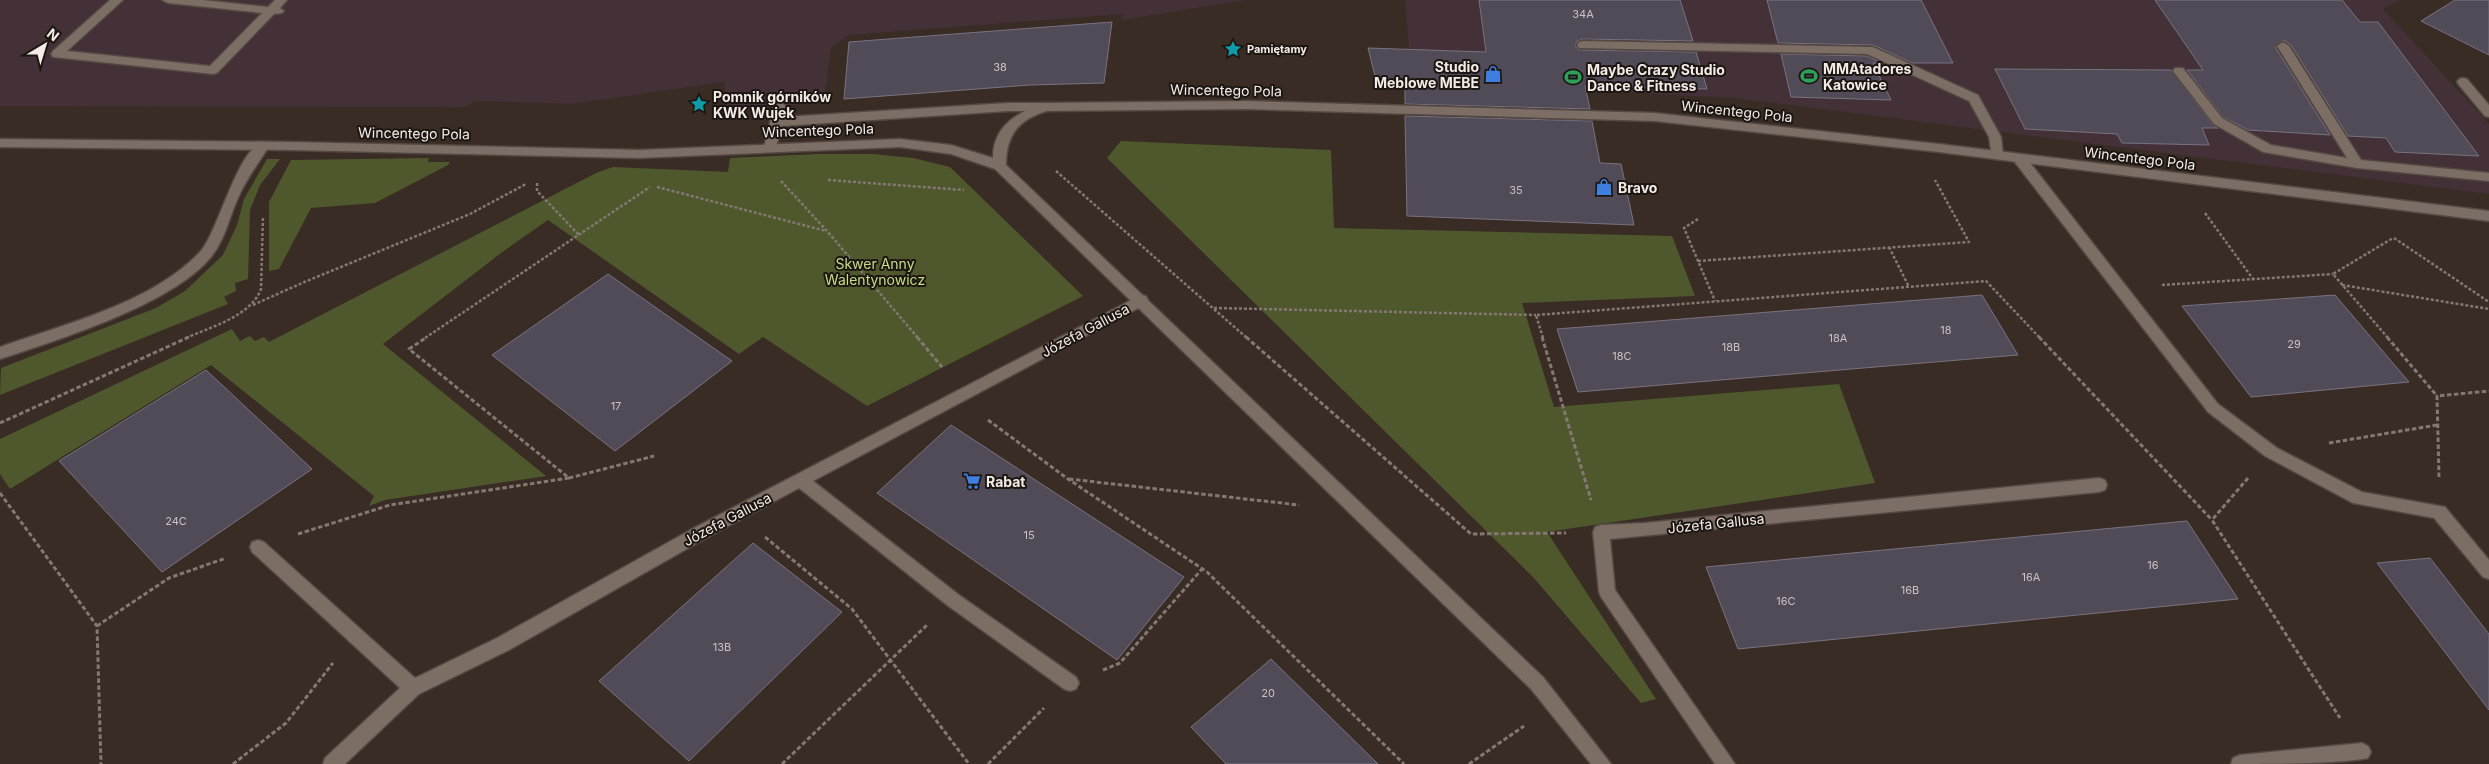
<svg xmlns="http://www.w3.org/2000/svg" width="2489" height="764" viewBox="0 0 2489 764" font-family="Inter,sans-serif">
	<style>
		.industrial { fill: #443037 }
		.green { fill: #4f582d }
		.building { fill: #514b58; stroke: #797380 }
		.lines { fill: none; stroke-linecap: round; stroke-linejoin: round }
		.lane-casing { stroke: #534842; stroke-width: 3 }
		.street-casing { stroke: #534842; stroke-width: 3 }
		.path-far1 { stroke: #847872; stroke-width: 2.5; stroke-dasharray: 3 2; stroke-linecap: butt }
		.path { stroke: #847872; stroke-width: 3; stroke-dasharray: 4.5 2.5; stroke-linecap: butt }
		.lane { fill: #7c6d65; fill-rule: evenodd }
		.street { fill: #7c6d65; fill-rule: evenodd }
		.labels { text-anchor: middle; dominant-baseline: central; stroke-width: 4; stroke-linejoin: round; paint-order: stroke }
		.number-label { font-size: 11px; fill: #cbc3c2 }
		.far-poi-label { font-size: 11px; font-weight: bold; fill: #f4ebe6; stroke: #1c1613; text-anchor: start }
		.poi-label { font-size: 14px; font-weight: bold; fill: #f4ebe6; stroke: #1c1613; text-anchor: start }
		.street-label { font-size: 14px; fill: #f4ebe6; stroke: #1c1613 }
		.park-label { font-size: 14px; fill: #c9dd84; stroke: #1c1613 }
	</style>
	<rect width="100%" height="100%" fill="#392c25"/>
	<path class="industrial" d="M0,0H1246L1122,20L1123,14L849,35L831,48L824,102L728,111L724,82L572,104L473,101L468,107L0,106Z
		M1405,0H2400L2383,9L2489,124V194L1734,98L1439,83L1409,49Z"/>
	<path class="green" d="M1121,141L1331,150L1334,228L1672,236L1695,296L1522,303L1554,407L1839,384L1875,483L1547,532L1656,699L1641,703L1533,577L1107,158Z
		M818,154H873L913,158L950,167L1083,296L867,406L763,337L739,354L548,220L501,253L383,344L546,476L385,500L369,506L374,496L211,365L10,489L0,474V439L232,329L240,341L250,336L255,341L264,337L269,342L596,173L613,167L728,172L730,158Z
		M429,158L428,162H450L448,165L375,203L311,208L279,269L269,271V202L291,160Z
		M267,159H280L260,185L250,210L248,279L235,283L236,291L224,297L228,304L0,395L1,368L156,308L185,291L223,255L237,225L244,199Z"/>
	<path class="building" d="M1479,0H1680L1693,41L1583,39L1577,41L1575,46L1579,50L1696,52L1707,89L1585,86L1590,109L1405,104V88H1378L1368,48L1486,52Z
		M1767,0H1921L1953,63H1912L1873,45L1778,43Z
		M2155,0H2342L2360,22H2378L2479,156L2395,152L2386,138L2348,136L2291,45L2284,40L2275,47L2330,135L2248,130L2223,117L2187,70H2203Z
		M2455,0H2489V55L2421,21Z
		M1112,22L1104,83L1030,85L844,99L849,42Z
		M1781,54L1867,56L1882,63H1873L1891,100L1791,97Z
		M1995,69L2171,70L2213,125L2218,128H2202L2209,145L2122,143L2117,134L2025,129Z
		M1405,116L1592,121L1600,163L1621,164L1634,225L1407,216Z
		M608,274L732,361L615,451L492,355Z
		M1982,295L2018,355L1578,392L1557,329Z
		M2335,295L2409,382L2251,397L2182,306Z
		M206,370L312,469L162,572L59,461Z
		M951,425L1184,577L1117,660L877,493Z
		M2187,521L2238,599L1738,649L1706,567Z
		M753,543L842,612L689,761L599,681Z
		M2430,558L2489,634V710L2377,563Z
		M1271,659L1378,764H1226L1191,727Z"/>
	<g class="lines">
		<g class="lane-casing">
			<path id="lane" d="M110,0H123L67,51L210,66L262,13L168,3L162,0H203L268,7L275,0H287L280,8L284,11L282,13L274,14L217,73L213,74L53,57L51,54L53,51Z
				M1583,41L1873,47L1978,95L2001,137L2003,155L2002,158H1992L1989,137L1969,101L1867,54L1579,48L1577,45L1579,42Z
				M2283,42L2289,46L2361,160L2489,173V181L2357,168L2263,152L2214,124L2173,71L2175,68H2183L2222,118L2271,145L2347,158L2277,46Z
				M2463,78L2467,79L2489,105V117L2485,116L2459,85L2457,82L2459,79Z
				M780,102L786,106L784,117L1008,103H1047L1053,107L1047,111H1008L782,126L776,147L770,151L764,147L774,106Z
				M263,142L269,146C259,163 246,179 238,198C229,218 225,240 211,257C173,304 58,340 0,359V347C65,324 152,303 200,252C218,233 237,149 263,142Z
				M2019,154L2024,155L2218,404L2277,448L2362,492L2445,507L2489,560V579L2483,577L2434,518L2353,503L2265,456L2208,412L2014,161L2013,158Z
				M1141,295L1146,296L1148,300L1146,304L813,481L959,595L1076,677L1079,683L1076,689L1070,691L1064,689L947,605L799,488L706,538L509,650L419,694L345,764H323L325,758L400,688L252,552L250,547L252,542L258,540L264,542L415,678L497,638L694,528Z
				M2099,478L2105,480L2107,485L2105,490L2099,492L1610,539L1615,590L1735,764H1715L1601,597L1599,592L1593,532L1595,527L1601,525L1644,523Z
				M2362,743L2368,746L2371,752L2368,758C2339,764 2265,764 2231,764L2233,758L2240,755Z"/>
		</g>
		<g class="street-casing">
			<path id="street" d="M1246,101L1655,113L1939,144L2489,211V221L1939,152L1655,121L1246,109L1047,111C1019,119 1006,135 1006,165L1543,677L1611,764H1591L1531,689L995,169L951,154L900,147L639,158L291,150L0,147V139L291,142L639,150L900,139L951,145L993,158C993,125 1019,111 1047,103Z"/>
		</g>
		<path class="path-far1" d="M1056,171L1247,338
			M828,180L964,190
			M781,181L827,231L918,338
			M537,183V191L579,235
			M657,187L826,231
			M2205,213L2253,279
			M1698,219L1684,228L1715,301
			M2394,238L2489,302
			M1889,247L1909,287
			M1698,261L1969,242L1935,180
			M2162,285L2333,274
			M2342,285L2489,309
			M253,305L302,283L470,214L526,184
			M1214,308L1536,315
			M186,338C211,327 251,316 261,289L263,216
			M425,338L650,187
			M1543,338L1536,315L1986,281L2040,338
			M2388,338L2333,274L2393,238"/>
		<path class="path" d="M917,337L942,367
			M1246,337L1471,534L1566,533
			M1542,337L1591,500
			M2039,337L2212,520
			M2387,337L2437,396
			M988,420L1068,479L1207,572L1404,764
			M0,423L189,337
			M2329,443L2437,425
			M2439,477L2437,396L2489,391
			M569,478L654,456
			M2248,478L2212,520L2340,718
			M1069,479L1299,505
			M0,493L97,626L101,764
			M298,534L390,505L569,478L409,349L427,337
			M765,537L852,609L969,764
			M97,626L169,578L226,558
			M1103,670L1120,663L1202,569
			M233,764L286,723L333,663
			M782,764L928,624
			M988,764L1044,708
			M1469,764L1524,726"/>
		<use href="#lane" class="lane"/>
		<use href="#street" class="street"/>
	</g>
	<defs>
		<g id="sight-bare" transform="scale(1.35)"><path d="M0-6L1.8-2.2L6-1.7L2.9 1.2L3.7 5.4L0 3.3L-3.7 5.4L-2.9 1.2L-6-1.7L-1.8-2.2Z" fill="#0f9aa8" stroke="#1c1613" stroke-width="2.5" paint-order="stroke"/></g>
		<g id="shop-bare" transform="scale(1.35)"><path d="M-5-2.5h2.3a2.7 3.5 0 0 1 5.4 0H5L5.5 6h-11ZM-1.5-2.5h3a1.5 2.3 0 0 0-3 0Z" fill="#3f7fe0" stroke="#1c1613" stroke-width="2.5" paint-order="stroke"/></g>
		<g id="stadium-bare" transform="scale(1.35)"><path d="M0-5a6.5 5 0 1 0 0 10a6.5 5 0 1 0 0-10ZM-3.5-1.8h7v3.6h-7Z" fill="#2e9e5b" stroke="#1c1613" stroke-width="2.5" paint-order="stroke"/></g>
		<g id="supermarket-bare" transform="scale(1.35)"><path d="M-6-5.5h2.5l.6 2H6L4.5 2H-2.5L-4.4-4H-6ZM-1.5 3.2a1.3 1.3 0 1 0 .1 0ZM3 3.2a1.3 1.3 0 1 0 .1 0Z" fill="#3f7fe0" stroke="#1c1613" stroke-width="2.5" paint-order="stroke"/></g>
	</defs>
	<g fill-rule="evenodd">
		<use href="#sight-bare" x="1233" y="49"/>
		<use href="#shop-bare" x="1493" y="74"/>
		<use href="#stadium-bare" x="1809" y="76"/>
		<use href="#stadium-bare" x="1573" y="77"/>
		<use href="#sight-bare" x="699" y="104"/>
		<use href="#shop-bare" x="1604" y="187"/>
		<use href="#supermarket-bare" x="972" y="481"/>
	</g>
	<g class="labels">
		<g class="number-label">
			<text x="1583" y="14">34A</text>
			<text x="1000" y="67">38</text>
			<text x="1516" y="190">35</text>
			<text x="1946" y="330">18</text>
			<text x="1838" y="338">18A</text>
			<text x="2294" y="344">29</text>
			<text x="1731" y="347">18B</text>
			<text x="1622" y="356">18C</text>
			<text x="616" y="406">17</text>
			<text x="176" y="521">24C</text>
			<text x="1029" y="535">15</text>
			<text x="2153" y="565">16</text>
			<text x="2031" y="577">16A</text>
			<text x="1910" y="590">16B</text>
			<text x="1786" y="601">16C</text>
			<text x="722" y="647">13B</text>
			<text x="1268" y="693">20</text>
		</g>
		<g class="far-poi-label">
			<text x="1247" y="49">Pamiętamy</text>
		</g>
		<g class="poi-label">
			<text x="1479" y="66" text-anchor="end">Studio<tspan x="1479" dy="16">Meblowe MEBE</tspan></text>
			<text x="1823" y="68">MMAtadores<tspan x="1823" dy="16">Katowice</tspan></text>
			<text x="1587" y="69">Maybe Crazy Studio<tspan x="1587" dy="16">Dance &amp; Fitness</tspan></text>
			<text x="713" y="96">Pomnik górników<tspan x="713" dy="16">KWK Wujek</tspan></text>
			<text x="1618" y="187">Bravo</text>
			<text x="986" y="481">Rabat</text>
		</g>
		<g class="street-label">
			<text transform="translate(1226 90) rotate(1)">Wincentego Pola</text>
			<text transform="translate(1737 111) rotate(6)">Wincentego Pola</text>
			<text transform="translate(818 130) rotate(-2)">Wincentego Pola</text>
			<text transform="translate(414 133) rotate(1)">Wincentego Pola</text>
			<text transform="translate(2140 158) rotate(7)">Wincentego Pola</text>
			<text transform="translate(1085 330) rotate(-28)">Józefa Gallusa</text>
			<text transform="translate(727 519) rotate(-28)">Józefa Gallusa</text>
			<text transform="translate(1716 523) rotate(-6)">Józefa Gallusa</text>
		</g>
		<g class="park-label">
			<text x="875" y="263">Skwer Anny<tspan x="875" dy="16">Walentynowicz</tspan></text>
		</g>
	</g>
	<g transform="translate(45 45) rotate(38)" stroke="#1c1613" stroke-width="4" paint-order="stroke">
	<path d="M0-4L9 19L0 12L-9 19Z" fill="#f4ebe6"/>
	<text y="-8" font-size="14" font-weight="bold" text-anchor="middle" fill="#f4ebe6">N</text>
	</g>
</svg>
